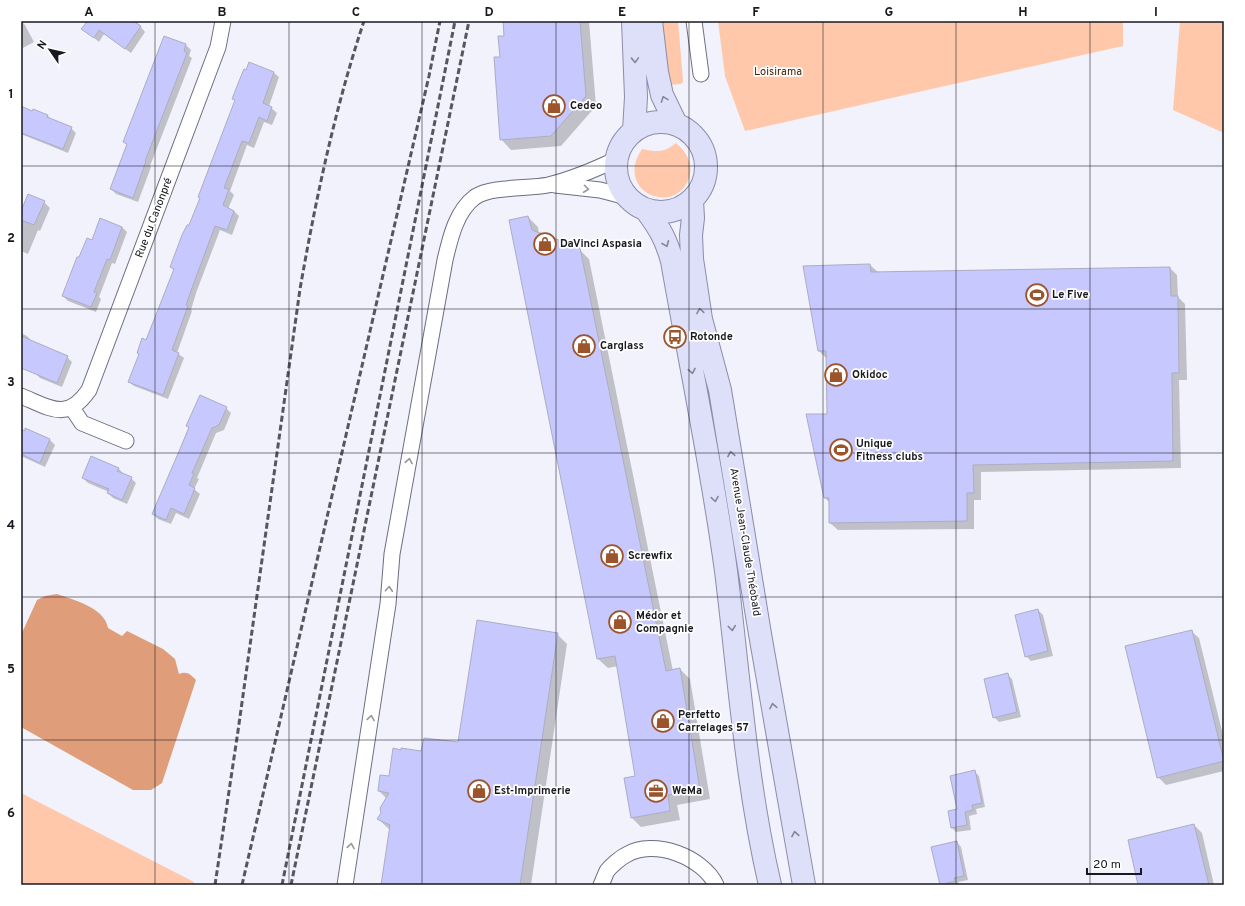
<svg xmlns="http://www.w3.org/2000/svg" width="1245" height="906" viewBox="0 0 1245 906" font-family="Overpass,sans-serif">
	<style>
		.green { fill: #ffc8ab }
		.water { fill: #e09d7a }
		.shadow { fill: #0003 }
		.building { fill: #c7c8fe; stroke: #acadc3 }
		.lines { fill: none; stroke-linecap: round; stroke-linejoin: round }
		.street-casing { stroke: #6d6e82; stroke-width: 17 }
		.primary-casing { stroke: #8a8caa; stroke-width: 24 }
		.street { stroke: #fff; stroke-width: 15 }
		.primary { stroke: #dedff9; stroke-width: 22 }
		.rail { stroke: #56565e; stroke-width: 3; stroke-dasharray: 6 3; stroke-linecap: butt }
		.oneway { stroke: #858597 }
		.oneway2 { stroke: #97979b }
		.grid { fill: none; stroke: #181820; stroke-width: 1; stroke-opacity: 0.55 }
		.labels { text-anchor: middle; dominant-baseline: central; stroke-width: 3.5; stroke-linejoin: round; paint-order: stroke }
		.park-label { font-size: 11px; fill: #4b2006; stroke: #fff }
		.poi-label { font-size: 11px; font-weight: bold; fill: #181820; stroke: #fff; text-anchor: start }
		.street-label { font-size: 11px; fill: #181820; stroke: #fff }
		.neatline { fill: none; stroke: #181820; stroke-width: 1.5 }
		.grid-label { font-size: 13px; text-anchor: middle; font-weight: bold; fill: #181820 }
	</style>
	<rect width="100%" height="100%" fill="#f1f2fb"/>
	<path class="green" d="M660,21H678L683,80V82L681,84L668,85Z
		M718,21H1123V46L745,131L725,76Z
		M1180,21H1224V133L1173,110Z
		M676,143C686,152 694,163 689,178C676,217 613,192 642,149C657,152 664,153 676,143Z
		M21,793L194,882L193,885H21Z"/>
	<path class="water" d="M57,594C74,600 105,608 108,628L122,636L127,631L163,649L175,659L179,674C187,671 190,674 196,680L162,783L151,790H133L21,727V635L37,600L45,596Z"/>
	<path class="shadow" d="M21,21L25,25L34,42L21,49Z
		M83,21H136L145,32L131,53L104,34L99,42L83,29L86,24Z
		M504,21H589L596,106L561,146L511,150L501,139V58L505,37Z
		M164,37L186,45L191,50L189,56L192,58L150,166L151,167L138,202L116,194L111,189L128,145L124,142Z
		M250,63L274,73L279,77L269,106L277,113L272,125L264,122L254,148L247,145L230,191L234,195L228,209L234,211L239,216L232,235L220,230L196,293L191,310L192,311L177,353L184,358L168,399L134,386L129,382L174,271L171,267L201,198L236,101L234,99Z
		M21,107L33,112L47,115L52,120L71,128L76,133L68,153L21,134Z
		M44,202L50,208L40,231L38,230L28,254L21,251V214Z
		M528,217L538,227L539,234L579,249L589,259L673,671L680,669L690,679L710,799L677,805L680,820L641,827L632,818L636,777L618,666L608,668L598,659Z
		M122,227L127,232L115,264L112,263L99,297L101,299L96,312L68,301L63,296L79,259L93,241Z
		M870,265L878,272L1170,268L1177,275L1178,297L1185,304L1187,380H1179L1181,468L981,472V500H974V529L838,530L830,523V503L825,498L828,415L827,359L819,351Z
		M21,333L27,336L32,341V342L67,357L72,362L62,387L40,378L35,373L21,366Z
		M226,408L231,413L224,430L216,433L197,478L199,479L194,489L200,494L189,519L176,513L171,524L158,519L153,514L189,427L187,425Z
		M21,430L25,432L26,430L50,440L55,445L45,467L21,456Z
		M118,468L123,473V475L131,478L136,483L127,504L113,498L108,493L109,492L88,483L83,478Z
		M1038,610L1043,615L1053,656L1031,661L1026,656Z
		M1191,631L1199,638L1224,739V771L1166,785L1158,777Z
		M557,634L567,644L531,885H382L390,830L378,819L382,813L387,799L379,791L390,778L422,752L458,743Z
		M1007,674L1012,679L1021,717L999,722L994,717Z
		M974,771L979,776L985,807L976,809L977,814L969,816L971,830L956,832L952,828L958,809Z
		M1194,825L1202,833L1214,885H1139Z
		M957,842L961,847L968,880L958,882L959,885H941L932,848Z"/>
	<path class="building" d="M86,21H133L141,26L125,49L99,30L94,38L81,29L87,22Z
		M503,21H580L586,96L551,136L500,140L494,57H500L498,36H504Z
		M164,36L186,44L184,51L187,53L145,161H146L133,198L110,189L127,144L123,142Z
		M249,62L274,72L263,103L272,107L267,121L259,117L249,143L242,141L224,188L229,189L223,205L234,211L227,230L215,226L192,288L186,305L188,306L172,350L179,353L163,395L128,382L139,354L137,353L142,338L146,340L174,269L170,267L182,235L187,225H189L200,198L198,197L235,100L232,99L239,81L244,69L246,70Z
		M21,106L32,111L33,109L48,115L47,117L72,127L63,149L21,133Z
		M28,194L45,201L34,225L21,220V211Z
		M528,216L532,230L580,248L666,671L680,668L700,790L668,795L670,811L631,818L624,778L635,776L615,656L597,659L509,220Z
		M100,218L122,227L110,260L107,259L94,292L97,293L91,307L62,296L77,257H79L87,238L92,240Z
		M870,264L871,272L1170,267L1171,296H1178L1179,373H1172L1173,461L973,465L974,493H967V521L829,523V498H824L806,414H827L826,351H818L803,266Z
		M21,336L68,356L57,383L21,368Z
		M200,395L227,407L219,425L212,428L192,473L194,474L189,485L195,488L184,514L171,508L166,520L152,514L183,442L189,427L186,426Z
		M25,428L50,439L40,463L21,454V429L25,431Z
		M91,456L119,468L117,471L132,477L122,500L107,493L109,489L82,478Z
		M1038,609L1048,651L1025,657L1015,615Z
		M477,620L558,633L520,885H381L390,825L377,819L381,813L380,808L389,793L378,791L380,775L389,776L393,748L401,750V748L421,751L424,738L458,742Z
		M1192,630L1224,761L1157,778L1125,646Z
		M1008,673L1017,712L993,718L984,679Z
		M975,770L982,803L972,805L973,810L965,812L967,825L951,828L948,811L957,809L950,776Z
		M1194,824L1209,885H1138L1128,840Z
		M957,841L964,876L954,878L955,881L940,885L931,847Z"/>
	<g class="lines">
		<g class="street-casing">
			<path id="street" d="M694,21L701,74
				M555,185L600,190L627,197
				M21,396C50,408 67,422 89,390L218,47L223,21
				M72,408L82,423L126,441
				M345,885L388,604L392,554L445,260C450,239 456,211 475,197C492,186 528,189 548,185C570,180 596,169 617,159
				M601,885C603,881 605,875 607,871C611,866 620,858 626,855C654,838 703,857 716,885"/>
		</g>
		<g class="primary-casing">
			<path id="primary" d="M633,21L636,97L634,131
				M651,21L657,72L662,95L676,124
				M616 167a45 45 0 1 1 90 0a45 45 0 1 1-90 0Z
				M692,200L693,218L691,235L692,259L701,319L720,390L760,634L804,885
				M646,210C660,229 666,239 672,261C690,364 712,467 726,571C739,676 746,782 770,885"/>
		</g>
		<use href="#street" class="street"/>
		<use href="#primary" class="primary"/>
		<path class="rail" d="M215,885L238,731L300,289C316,198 335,108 364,21
			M242,885L429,76L440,21
			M282,885L455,21
			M291,885L469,21"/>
	</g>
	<defs><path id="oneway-chevron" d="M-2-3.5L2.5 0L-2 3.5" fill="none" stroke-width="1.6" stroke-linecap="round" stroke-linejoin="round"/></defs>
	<g class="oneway">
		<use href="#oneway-chevron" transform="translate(635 60) rotate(88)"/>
		<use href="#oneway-chevron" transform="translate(664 99) rotate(-111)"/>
		<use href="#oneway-chevron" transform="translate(666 244) rotate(68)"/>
		<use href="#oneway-chevron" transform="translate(700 311) rotate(-99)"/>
		<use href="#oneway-chevron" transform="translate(692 371) rotate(79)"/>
		<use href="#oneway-chevron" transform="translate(731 454) rotate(-99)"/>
		<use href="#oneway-chevron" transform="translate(715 499) rotate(81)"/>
		<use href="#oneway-chevron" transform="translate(732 628) rotate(83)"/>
		<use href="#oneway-chevron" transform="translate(773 706) rotate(-100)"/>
		<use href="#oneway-chevron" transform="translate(795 834) rotate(-100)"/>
	</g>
	<g class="oneway2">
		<use href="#oneway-chevron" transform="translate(586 189) rotate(7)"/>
		<use href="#oneway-chevron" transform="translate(409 461) rotate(-80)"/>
		<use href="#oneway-chevron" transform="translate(389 589) rotate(-86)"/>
		<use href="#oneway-chevron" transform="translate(371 718) rotate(-81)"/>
		<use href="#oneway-chevron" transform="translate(351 846) rotate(-81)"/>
	</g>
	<path class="grid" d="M155,21V885M289,21V885M422,21V885M556,21V885M689,21V885M823,21V885M956,21V885M1090,21V885M21,166H1224M21,309H1224M21,453H1224M21,597H1224M21,740H1224"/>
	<defs>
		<g id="shop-ring" transform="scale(1.15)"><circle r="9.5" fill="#fff" stroke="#9b542c" stroke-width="1.5"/><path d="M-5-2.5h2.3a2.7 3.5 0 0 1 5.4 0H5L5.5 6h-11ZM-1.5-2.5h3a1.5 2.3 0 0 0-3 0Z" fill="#9b542c"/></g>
		<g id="stadium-ring" transform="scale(1.15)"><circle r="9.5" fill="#fff" stroke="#9b542c" stroke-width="1.5"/><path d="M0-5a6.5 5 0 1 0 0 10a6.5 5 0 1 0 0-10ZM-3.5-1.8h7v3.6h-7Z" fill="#9b542c"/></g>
		<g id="bus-ring" transform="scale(1.15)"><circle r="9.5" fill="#fff" stroke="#9b542c" stroke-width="1.5"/><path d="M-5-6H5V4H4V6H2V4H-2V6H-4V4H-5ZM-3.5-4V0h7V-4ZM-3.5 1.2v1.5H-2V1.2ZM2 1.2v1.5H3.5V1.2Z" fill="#9b542c"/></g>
		<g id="office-ring" transform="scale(1.15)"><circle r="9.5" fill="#fff" stroke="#9b542c" stroke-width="1.5"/><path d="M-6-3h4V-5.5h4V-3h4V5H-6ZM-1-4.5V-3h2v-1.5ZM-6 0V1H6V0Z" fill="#9b542c"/></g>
	</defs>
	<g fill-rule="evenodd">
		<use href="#shop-ring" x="554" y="106"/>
		<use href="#shop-ring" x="545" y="244"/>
		<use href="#stadium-ring" x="1037" y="295"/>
		<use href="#bus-ring" x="675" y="337"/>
		<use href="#shop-ring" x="584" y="346"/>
		<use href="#shop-ring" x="836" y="375"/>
		<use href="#stadium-ring" x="841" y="450"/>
		<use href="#shop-ring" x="612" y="556"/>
		<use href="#shop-ring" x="620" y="622"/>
		<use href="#shop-ring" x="663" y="721"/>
		<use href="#shop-ring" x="479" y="791"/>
		<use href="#office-ring" x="656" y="791"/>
	</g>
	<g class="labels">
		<g class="park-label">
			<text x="778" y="72">Loisirama</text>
		</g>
		<g class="poi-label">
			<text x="570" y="106">Cedeo</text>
			<text x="560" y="244">DaVinci Aspasia</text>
			<text x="1052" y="295">Le Five</text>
			<text x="690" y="337">Rotonde</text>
			<text x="600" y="346">Carglass</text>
			<text x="852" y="375">Okidoc</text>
			<text x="856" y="444">Unique<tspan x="856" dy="13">Fitness clubs</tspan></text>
			<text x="628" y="556">Screwfix</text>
			<text x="636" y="616">Médor et<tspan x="636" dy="13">Compagnie</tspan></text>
			<text x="678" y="715">Perfetto<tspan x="678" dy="13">Carrelages 57</tspan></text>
			<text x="494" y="791">Est-Imprimerie</text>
			<text x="672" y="791">WeMa</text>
		</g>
		<g class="street-label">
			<text transform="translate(154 218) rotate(-69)">Rue du Canonpré</text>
			<text transform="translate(745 542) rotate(81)">Avenue Jean-Claude Théobald</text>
		</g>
	</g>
	<rect width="1245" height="906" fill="none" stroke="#ffffff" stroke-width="44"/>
	<g transform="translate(50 50) rotate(304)" stroke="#ffffff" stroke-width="3" paint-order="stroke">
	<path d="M0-3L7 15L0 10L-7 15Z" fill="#181820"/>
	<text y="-6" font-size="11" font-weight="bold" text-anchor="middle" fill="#181820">N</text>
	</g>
	<path d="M1087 868v6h54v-6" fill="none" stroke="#181820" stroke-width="2"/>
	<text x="1093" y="868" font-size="12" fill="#181820" stroke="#ffffff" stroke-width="3" paint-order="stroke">20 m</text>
	<rect x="22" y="22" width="1201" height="862" class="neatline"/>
	<g class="grid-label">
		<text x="89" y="16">A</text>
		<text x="222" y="16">B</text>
		<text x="356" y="16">C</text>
		<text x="489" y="16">D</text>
		<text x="622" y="16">E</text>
		<text x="756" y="16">F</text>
		<text x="889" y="16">G</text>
		<text x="1023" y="16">H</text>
		<text x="1156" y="16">I</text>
		<text x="11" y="98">1</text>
		<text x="11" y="242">2</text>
		<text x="11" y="386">3</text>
		<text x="11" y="529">4</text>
		<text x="11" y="673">5</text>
		<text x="11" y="817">6</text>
	</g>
</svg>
